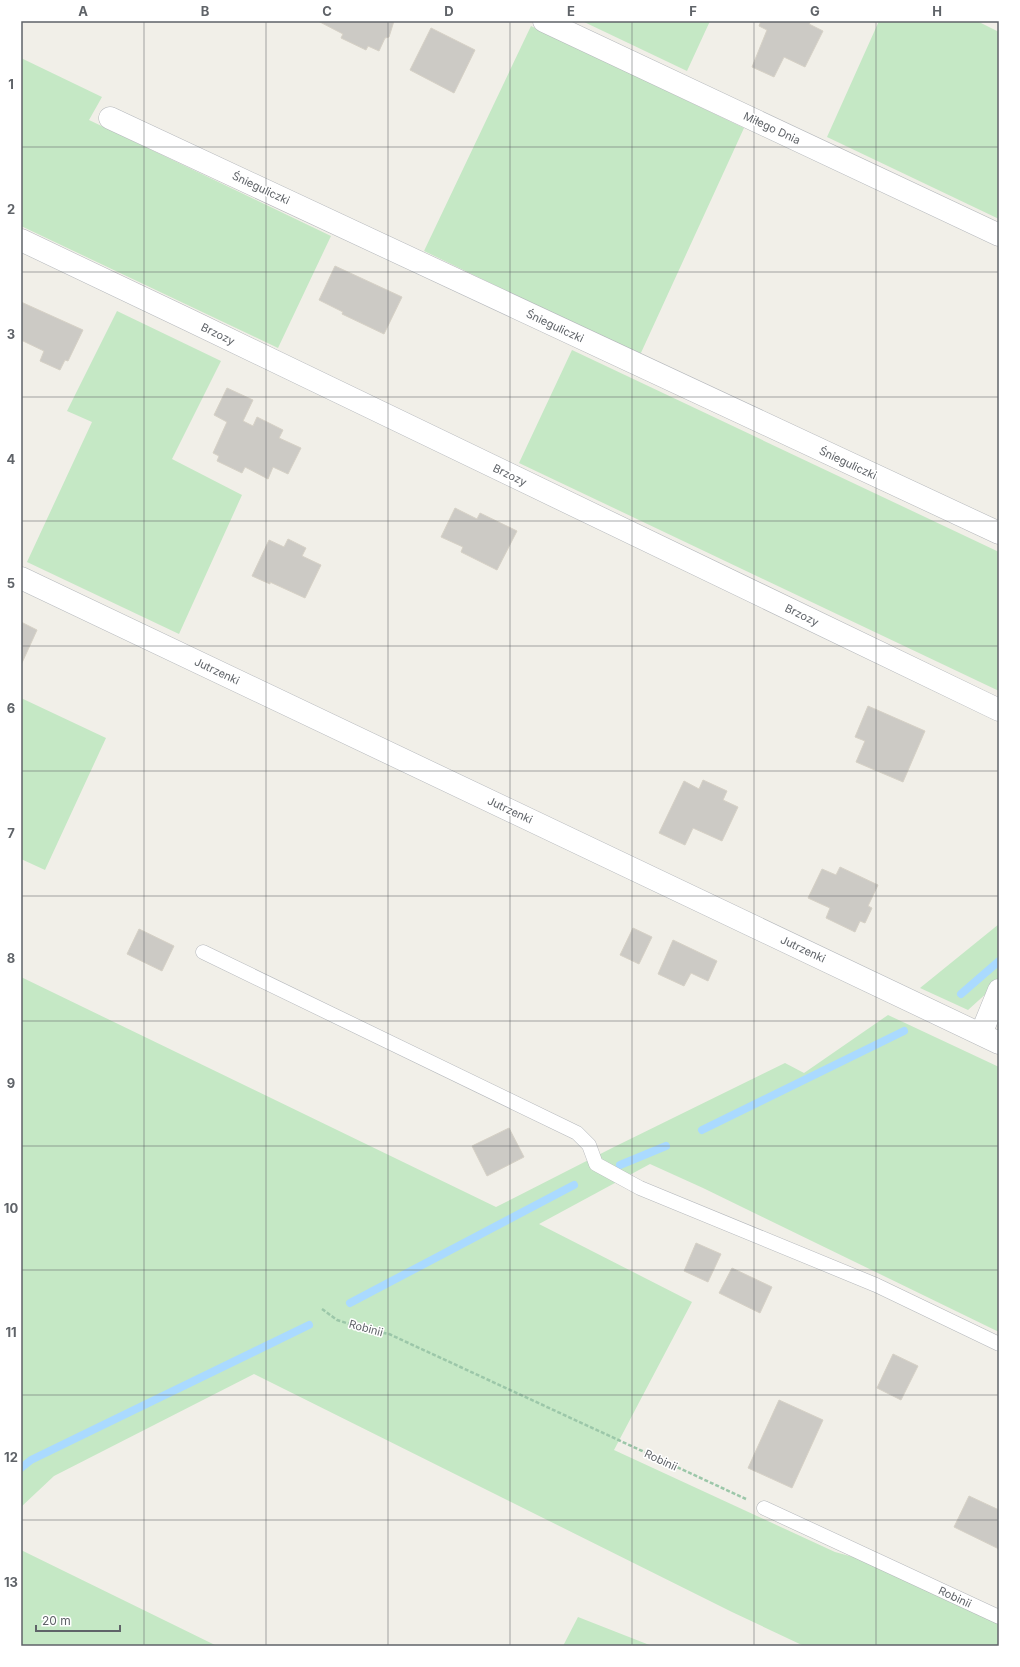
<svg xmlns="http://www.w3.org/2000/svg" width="1020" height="1667" viewBox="0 0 1020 1667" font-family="Inter,sans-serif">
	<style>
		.green { fill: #c5e8c5 }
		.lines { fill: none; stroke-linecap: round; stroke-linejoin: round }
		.stream { stroke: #aadaff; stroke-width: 8 }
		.building { fill: #cccac5; stroke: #d6d1c6 }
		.lane-casing { stroke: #b5b8bc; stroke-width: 15 }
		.street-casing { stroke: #b5b8bc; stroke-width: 23 }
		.path { stroke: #9cc7a9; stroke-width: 2.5; stroke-dasharray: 4 2; stroke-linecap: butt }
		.lane { stroke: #fff; stroke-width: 14 }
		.street { stroke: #fff; stroke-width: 22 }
		.grid { fill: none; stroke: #5f6368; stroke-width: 1; stroke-opacity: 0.55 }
		.labels { text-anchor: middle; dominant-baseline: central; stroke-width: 3; stroke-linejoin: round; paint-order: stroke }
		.street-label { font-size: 11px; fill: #5f6368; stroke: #fff }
		.neatline { fill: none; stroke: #5f6368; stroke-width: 1.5 }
		.grid-label { font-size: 13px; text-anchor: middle; font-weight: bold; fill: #5f6368 }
	</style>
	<rect width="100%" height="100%" fill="#f1efe8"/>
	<path class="green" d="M582,21H710L687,71Z
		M879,21H977L999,32V219L827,137Z
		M531,26L744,128L640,355L424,251Z
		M21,58L102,97L89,120L331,236L278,348L21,226Z
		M117,311L221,361L172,459L242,495L179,634L27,562L92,422L67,411Z
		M572,350L999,552V691L519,463Z
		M21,698L106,738L45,870L21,859Z
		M999,924V982L968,1010L920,988Z
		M21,977L496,1207L614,1147L785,1063L804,1073L888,1015L999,1067V1332L703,1188L650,1164L539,1224L692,1302L614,1450L835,1552L864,1560L999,1624V1646H804L732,1612L254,1374L54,1476L21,1507Z
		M21,1550L217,1646H21Z
		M578,1617L652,1646H563Z"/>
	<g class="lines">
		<path class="stream" d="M961,994L999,961
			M702,1130L904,1031
			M620,1165L666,1146
			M350,1303L574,1185
			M21,1468L31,1460L309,1325"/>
	</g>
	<path class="building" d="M318,21H394L389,37L385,38L379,51L368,46L366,50L341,38L343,34Z
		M761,21H811L809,24L823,31L805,67L784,57L774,77L752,67L767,30L759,26Z
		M431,28L475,50L454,93L410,70Z
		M335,266L402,297L384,334L342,314L343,312L319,300Z
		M21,302L83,330L68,361L65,360L60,370L40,361L44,351L21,340Z
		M227,388L253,400L243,421L253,426L257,417L283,430L279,438L301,448L288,474L273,467L268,479L245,467L242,473L217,461L219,456L213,453L227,422L214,415Z
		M455,508L477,519L480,513L517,531L497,570L461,552L463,547L441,537Z
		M288,539L306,548L302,556L321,565L305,598L270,582V584L252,576L269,540L284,547Z
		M21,622L37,630L21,665Z
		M868,706L925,731L903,782L856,762L865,741L855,737Z
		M703,780L727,791L723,800L738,807L722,841L693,828L685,845L659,833L684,781L699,789Z
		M840,867L878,885L868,906L872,908L865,923L860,921L855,932L826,918L830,908L808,898L822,869L836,875Z
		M633,928L652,937L639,964L620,955Z
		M139,929L174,946L162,971L127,954Z
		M673,940L717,961L708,981L691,973L684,986L658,974Z
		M509,1128L524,1157L487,1176L472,1146Z
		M696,1243L721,1254L708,1282L684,1271Z
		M732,1268L772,1287L760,1313L719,1293Z
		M893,1354L918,1366L901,1400L877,1388Z
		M779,1400L823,1420L792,1488L748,1468Z
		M969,1496L999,1510V1549L954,1527Z"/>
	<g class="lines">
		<g class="lane-casing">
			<path id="lane" d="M203,952L577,1133L589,1145L596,1164L640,1188L876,1285L999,1344
				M764,1508L999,1617"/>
		</g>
		<g class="street-casing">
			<path id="street" d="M544,21L999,235
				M110,118L999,533
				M21,240L187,319L999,710
				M21,578L999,1043
				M981,1034L999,990"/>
		</g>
		<path class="path" d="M322,1309L337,1320L368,1330L389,1334L746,1499"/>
		<use href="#lane" class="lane"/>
		<use href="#street" class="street"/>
	</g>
	<path class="grid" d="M144,21V1646M266,21V1646M388,21V1646M510,21V1646M632,21V1646M754,21V1646M876,21V1646M21,147H999M21,272H999M21,397H999M21,521H999M21,646H999M21,771H999M21,896H999M21,1021H999M21,1146H999M21,1270H999M21,1395H999M21,1520H999"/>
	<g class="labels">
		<g class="street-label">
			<text transform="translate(772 128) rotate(25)">Miłego Dnia</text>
			<text transform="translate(261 188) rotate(25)">Śnieguliczki</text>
			<text transform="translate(555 326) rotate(25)">Śnieguliczki</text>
			<text transform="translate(218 334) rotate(26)">Brzozy</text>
			<text transform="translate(848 463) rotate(25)">Śnieguliczki</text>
			<text transform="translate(510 475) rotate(26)">Brzozy</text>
			<text transform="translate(802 615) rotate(26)">Brzozy</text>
			<text transform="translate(217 671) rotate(25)">Jutrzenki</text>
			<text transform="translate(510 810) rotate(25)">Jutrzenki</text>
			<text transform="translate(803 949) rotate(25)">Jutrzenki</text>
			<text transform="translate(366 1328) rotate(15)">Robinii</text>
			<text transform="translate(661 1460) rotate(25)">Robinii</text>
			<text transform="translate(955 1597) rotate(25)">Robinii</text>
		</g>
	</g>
	<rect width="1020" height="1667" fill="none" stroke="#ffffff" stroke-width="44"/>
	<path d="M36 1625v6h84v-6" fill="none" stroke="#5f6368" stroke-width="2"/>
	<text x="42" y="1625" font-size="12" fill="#5f6368" stroke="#ffffff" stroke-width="3" paint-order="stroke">20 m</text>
	<rect x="22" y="22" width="976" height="1623" class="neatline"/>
	<g class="grid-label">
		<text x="83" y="16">A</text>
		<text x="205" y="16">B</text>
		<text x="327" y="16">C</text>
		<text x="449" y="16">D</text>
		<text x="571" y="16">E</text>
		<text x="693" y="16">F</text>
		<text x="815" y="16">G</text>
		<text x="937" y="16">H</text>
		<text x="11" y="89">1</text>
		<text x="11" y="214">2</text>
		<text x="11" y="339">3</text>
		<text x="11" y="464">4</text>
		<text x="11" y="588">5</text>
		<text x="11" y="713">6</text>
		<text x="11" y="838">7</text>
		<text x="11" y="963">8</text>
		<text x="11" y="1088">9</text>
		<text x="11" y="1213">10</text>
		<text x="11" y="1337">11</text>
		<text x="11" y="1462">12</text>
		<text x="11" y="1587">13</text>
	</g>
</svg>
